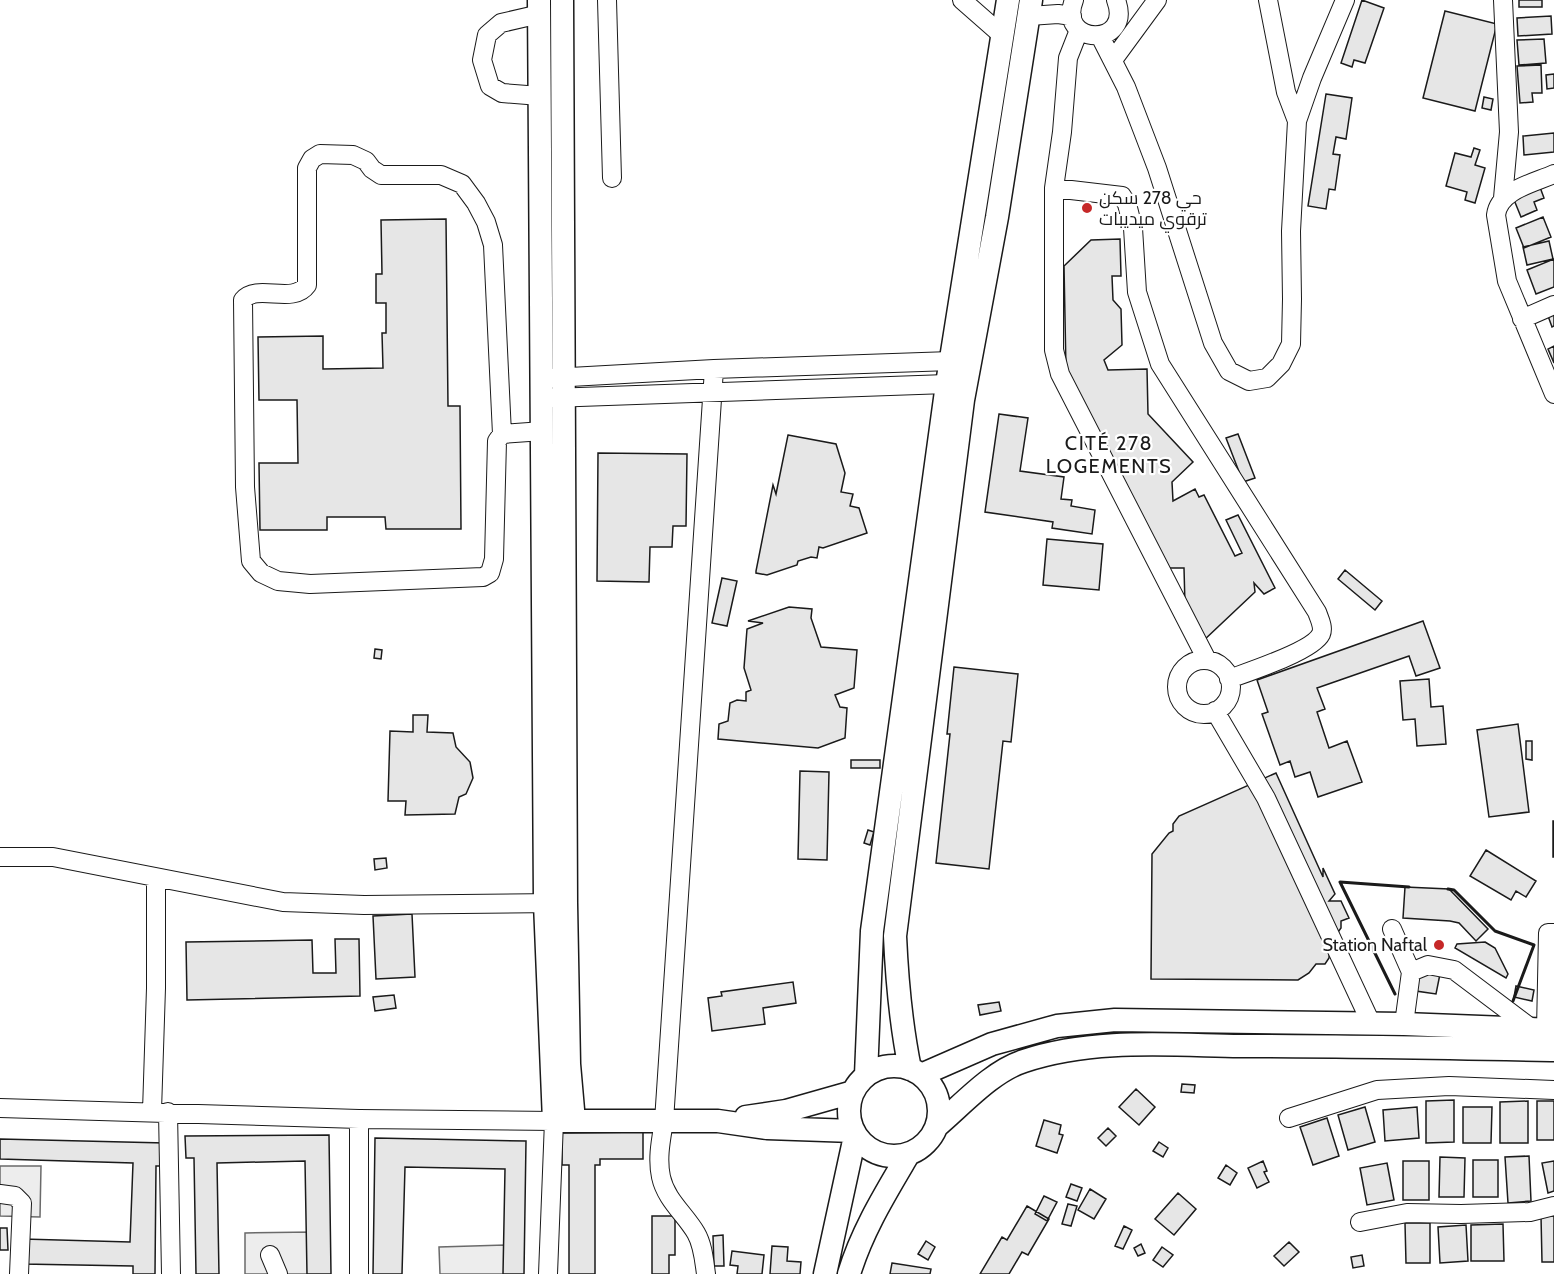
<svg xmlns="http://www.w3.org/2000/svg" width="1554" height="1274" viewBox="0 0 1554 1274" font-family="Cabin,Cairo,sans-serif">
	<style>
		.built { fill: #ededed; stroke: #6a6a6a; stroke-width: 1.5 }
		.building { fill: #e6e6e6; stroke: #1a1a1a; stroke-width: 1.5 }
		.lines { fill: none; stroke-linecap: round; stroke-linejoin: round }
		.minor-casing { stroke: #1a1a1a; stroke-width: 20 }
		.major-casing { stroke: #1a1a1a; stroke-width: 25 }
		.minor { stroke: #fff; stroke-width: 18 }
		.major { stroke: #fff; stroke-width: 22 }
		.wall { stroke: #1a1a1a; stroke-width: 3 }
		.poi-dot { fill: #c62828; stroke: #fff; stroke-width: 2 }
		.labels { text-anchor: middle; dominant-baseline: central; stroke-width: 4.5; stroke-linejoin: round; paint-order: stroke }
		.poi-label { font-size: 18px; fill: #1a1a1a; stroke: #fff; text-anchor: start }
		.neighbourhood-label { font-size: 20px; letter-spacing: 1.5px; fill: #1a1a1a; stroke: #fff }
	</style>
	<rect width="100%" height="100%" fill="#fff"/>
	<path class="built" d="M0,1166H41L40,1217L0,1216Z
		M314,1232V1274H245V1233Z
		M505,1245V1274H440L439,1247Z"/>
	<path class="building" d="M1362,0L1384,8L1365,63L1354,60L1352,67L1341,63Z
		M1519,0H1542V7H1519Z
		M1445,11L1497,24L1475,111L1423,98Z
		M1551,16L1552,34L1518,36L1517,18Z
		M1544,39L1546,63L1519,65L1517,40Z
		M1541,65L1542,93H1532L1533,102L1520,103L1517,66Z
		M1554,74V88L1547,89L1546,75Z
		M1326,94L1352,98L1346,139L1336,137L1333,154L1340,155L1335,190L1329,189L1326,209L1308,206Z
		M1484,97L1493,99L1491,110L1482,108Z
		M1554,133V152L1524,155L1523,136Z
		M1474,148L1480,150L1475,165L1485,168L1475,203L1465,200L1467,192L1446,186L1455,153L1471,157Z
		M1537,179L1544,198L1534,202L1537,210L1521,217L1510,190Z
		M1543,217L1551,237L1524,248L1516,228Z
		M446,219L448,406H460L461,529H386L385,517H327V530H260L259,463H298L297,400H259L258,337L323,336V369L383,368L382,333H386V303H376V274H382L381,220Z
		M1120,239L1121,276H1112L1113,300L1121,309L1122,345L1104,360L1108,370L1147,369L1148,414L1193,462L1172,482L1173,501L1195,489L1199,497L1204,495L1235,556L1242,553L1226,520L1238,515L1275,588L1264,594L1254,583L1255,592L1203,641L1185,605L1184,568H1166L1066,370L1064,266L1091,240Z
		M1549,241L1553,259L1527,265L1523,247Z
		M1554,259V287L1536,294L1527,270Z
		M1554,298V326L1552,327L1543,302Z
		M1554,346V363L1548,349Z
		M999,414L1028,418L1020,471L1064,477L1061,499L1072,500L1071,506L1095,510L1092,534L1052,528L1053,522L985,512Z
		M1238,434L1255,478L1243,482L1226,438Z
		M788,435L836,444L845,473L841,492L853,494L850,506L859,508L867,533L823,548L819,547L817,558L811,557L798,561L797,565L767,575L756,573V571L773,485L776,494Z
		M598,453L687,454L686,526H673L672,547H650L649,582L597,581Z
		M1047,539L1103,544L1099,590L1043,585Z
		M1345,570L1382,601L1375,610L1338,579Z
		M722,578L737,581L727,626L712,623Z
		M789,607L812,609L811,618L821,647L857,650L854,688L835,695L840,707L847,708L845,738L818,748L718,739L719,724L728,721L730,703L737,700L746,701V692L751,690L744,668L747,629L763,623L748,621Z
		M1423,621L1440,668L1416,676L1409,656L1317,688L1325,709L1317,712L1329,748L1347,741L1362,782L1318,797L1310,772L1295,777L1290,761L1280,765L1262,714L1268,712L1257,680Z
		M375,649L382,650L381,659L374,658Z
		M954,667L1018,674L1011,742L1003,741L989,869L936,863L950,734H947Z
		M1429,679L1431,707L1443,706L1446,744L1417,746L1415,719L1403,720L1400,681Z
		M413,715H428L427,732L453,733L456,747L470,762L473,778L466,794L459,797L455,814L405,815L406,801H388L390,731L413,732Z
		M1518,724L1529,812L1489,817L1477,730Z
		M1526,741H1532V760L1526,759Z
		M851,760H880V768H851Z
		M800,771L829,772L827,860L798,859Z
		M1276,773L1323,877V868L1335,894L1329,901H1341L1349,918L1341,921V928L1330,943L1329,958L1325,964H1316L1309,973L1298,980L1151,979L1152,854L1169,833L1173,831V824L1179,816Z
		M1553,821H1554V857H1553Z
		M868,830L874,832L870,845L864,843Z
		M1486,850L1536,881L1526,897L1516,891L1511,900L1470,876Z
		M386,858L387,868L375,870L374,859Z
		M1405,887L1449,889L1488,929L1476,941L1459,923L1450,921L1403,918Z
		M412,914L415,977L376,979L373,916Z
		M335,939H359L360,996L187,1000L186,942L312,940L313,973H336Z
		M1485,942L1495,948L1508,974L1506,978L1455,948L1457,944Z
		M1419,970L1440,974L1436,994L1416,991Z
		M793,982L796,1003L763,1008L765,1024L712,1031L708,998L722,996L721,992Z
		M1516,986L1534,990L1532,1001L1514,997Z
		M394,995L396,1008L375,1011L373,997Z
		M999,1002L1001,1011L980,1015L978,1005Z
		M1182,1084L1195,1085L1194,1093L1181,1092Z
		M1136,1089L1155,1107L1139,1125L1119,1107Z
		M1454,1100V1142L1426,1143V1101Z
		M1528,1101V1143H1500V1102Z
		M1537,1101H1554V1140H1537Z
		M1365,1107L1375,1142L1348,1150L1338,1115Z
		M1417,1107L1419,1138L1385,1141L1383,1110Z
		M1463,1107H1492L1491,1143H1463Z
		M1327,1118L1339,1156L1313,1165L1300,1127Z
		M1044,1120L1061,1125L1059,1134L1063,1135L1057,1153L1036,1146Z
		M1108,1128L1116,1136L1106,1146L1098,1138Z
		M643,1132V1159H600V1165H595V1274H569V1165H562V1133Z
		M329,1135L331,1274H307L305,1161L217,1163L219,1274H196L194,1158H186L185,1136Z
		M375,1138L526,1141L524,1274H503L505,1169L405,1167L402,1274H373Z
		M0,1139L165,1143V1166H156L155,1274H133V1266L22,1264L23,1239L130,1242L133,1163L0,1159Z
		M1159,1142L1168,1148L1163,1157L1153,1151Z
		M1529,1156L1531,1201L1508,1203L1505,1157Z
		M1440,1157L1465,1158L1464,1197H1439Z
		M1473,1160H1498V1197H1473Z
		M1263,1161L1267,1171L1264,1172L1269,1182L1257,1188L1248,1168Z
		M1403,1161H1429V1200H1403Z
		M1554,1161V1191L1548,1193L1542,1163Z
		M1387,1163L1394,1200L1367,1205L1360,1168Z
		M1226,1165L1237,1173L1230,1185L1218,1178Z
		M1071,1184L1082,1188L1077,1201L1066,1197Z
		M1090,1189L1106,1199L1094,1219L1078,1210Z
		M1178,1193L1196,1209L1174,1235L1155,1219Z
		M1044,1196L1057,1202L1047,1221L1035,1214Z
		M1068,1204L1077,1206L1071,1226L1062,1224Z
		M1027,1206L1049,1219L1028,1255L1022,1252L1009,1274H980L1002,1237L1007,1240Z
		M652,1216H675V1255H669V1274H652Z
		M1541,1216H1554V1262H1542Z
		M1405,1223H1430V1263H1406Z
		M1503,1224L1504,1261H1471V1225Z
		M1466,1225L1468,1261L1440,1263L1438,1227Z
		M1124,1226L1132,1230L1123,1249L1115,1246Z
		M0,1228H7L8,1250H0Z
		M723,1235L724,1266H714L713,1236Z
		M926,1241L935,1247L928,1260L918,1254Z
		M1289,1242L1299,1252L1284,1266L1274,1256Z
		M1141,1244L1145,1253L1138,1256L1134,1248Z
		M772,1246L788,1247L787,1261L801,1262L800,1274H770Z
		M1162,1247L1173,1255L1163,1267L1153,1260Z
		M732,1251L764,1255L762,1274H737L738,1266L730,1265Z
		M1362,1255L1364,1266L1353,1268L1351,1257Z
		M892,1263L931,1269L930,1274H890Z"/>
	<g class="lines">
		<g class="minor-casing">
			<path id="minor" d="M607,0L612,178
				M962,0L1003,36
				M1074,0C1056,46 1134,48 1116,0
				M1268,0L1286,92L1297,121
				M540,14L501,23L487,35L482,60L490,86L502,93L540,96
				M1029,16L1058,14L1072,16
				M1079,30L1068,58L1062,132L1054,188V350L1060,374L1207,660
				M1100,36L1126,87L1157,168L1213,343L1229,371L1249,381L1267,378L1281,364L1291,344L1292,299L1291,231L1297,121L1312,78L1345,0
				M1113,60L1157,0
				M1554,174C1534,183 1499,190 1496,215L1507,281L1554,394
				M1054,188L1122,196L1127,204L1133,228L1137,292L1160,364L1317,612C1319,618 1324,627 1321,634C1313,651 1248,672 1229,679
				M1503,198L1509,132L1503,0
				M1522,319L1554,305
				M552,378L714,369L951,361
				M551,398L947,384
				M502,434L493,245L486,222L476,203L462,184L441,175H381L372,169L366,161L353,155L320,154L312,159L307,168V285C293,305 257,283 243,300L245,487L251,561L261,573L278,581L310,584L483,577L490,573L494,559L497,441L502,434L543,431
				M1177 687a27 27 0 1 1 54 0a27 27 0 1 1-54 0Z
				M1215,711L1266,798L1371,1023
				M0,857H53L283,902L364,905L558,903
				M1392,929L1411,972
				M1404,1024L1411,972L1428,965L1454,970L1531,1028
				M1546,1030L1548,933H1554
				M0,1108L359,1119L554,1121L548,1274
				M152,1111L156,988V877
				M168,1112L171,1274
				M1289,1118L1377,1090L1449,1086L1554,1090
				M359,1119V1274
				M0,1194L15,1196L22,1203L19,1274
				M1360,1222L1407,1213L1461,1214L1530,1212L1554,1206
				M270,1255L278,1274
				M706,1274C704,1260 703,1245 696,1233C685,1214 666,1200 661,1177C657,1158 661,1140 664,1121L714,369"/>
		</g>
		<g class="major-casing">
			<path id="major" d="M539,0L545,903L554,1121H718L767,1128L853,1131
				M562,0L566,903L569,1064L574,1121
				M849 1111a45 45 0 1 1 90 0a45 45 0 1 1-90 0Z
				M910,1069C901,1025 897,981 895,936L963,400L997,217L1031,0
				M866,1075L872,931L947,384L1008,0
				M921,1075L992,1044L1057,1026L1115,1020L1404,1024L1554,1030
				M746,1117L786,1111L853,1092
				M937,1126C962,1105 992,1071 1024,1061C1093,1038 1169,1045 1240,1046C1345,1046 1449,1048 1554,1050
				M825,1274L855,1136
				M849,1274C862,1231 885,1194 908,1155"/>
		</g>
		<use href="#minor" class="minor"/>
		<use href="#major" class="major"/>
		<path class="wall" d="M1448,889L1454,890L1495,931L1534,945L1513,1001
			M1395,994L1340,882L1409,887"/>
	</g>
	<g class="poi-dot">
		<circle cx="1087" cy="208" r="6"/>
		<circle cx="1439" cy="945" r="6"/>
	</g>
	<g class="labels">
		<g class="poi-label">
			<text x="1099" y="198">حي 278 سكن<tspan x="1099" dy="21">ترقوي ميديبات</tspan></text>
			<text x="1427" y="945" text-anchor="end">Station Naftal</text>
		</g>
		<g class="neighbourhood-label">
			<text x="1109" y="443">CITÉ 278<tspan x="1109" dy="23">LOGEMENTS</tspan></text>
		</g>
	</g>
</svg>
